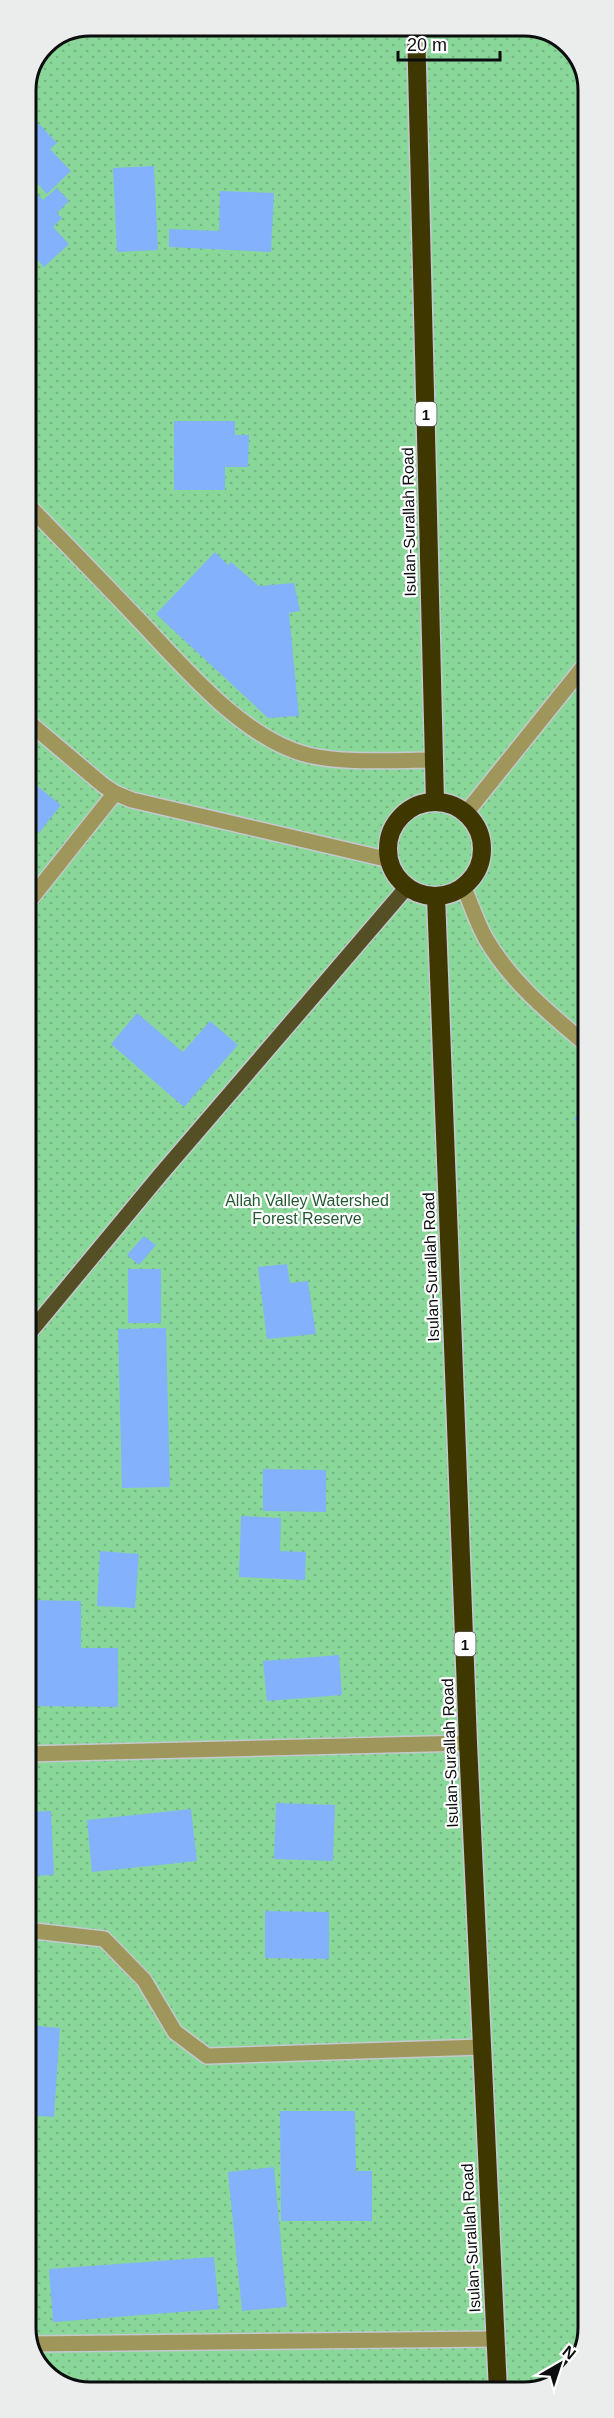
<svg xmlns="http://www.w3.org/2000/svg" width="614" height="2418" viewBox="0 0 614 2418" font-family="Helvetica,sans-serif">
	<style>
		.grass { fill: url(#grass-dots) }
		.building { fill: #84b1fc }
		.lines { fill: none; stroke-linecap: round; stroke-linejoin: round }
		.minor-casing { stroke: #c4c8cf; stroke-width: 18 }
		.major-casing { stroke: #c4c8cf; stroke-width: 18 }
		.highway-casing { stroke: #c4c8cf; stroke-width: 21 }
		.minor { stroke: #9e965b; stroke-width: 15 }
		.major { stroke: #554f26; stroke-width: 15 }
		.highway { stroke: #3e3700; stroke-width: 18 }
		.labels { text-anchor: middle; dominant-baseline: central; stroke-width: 4.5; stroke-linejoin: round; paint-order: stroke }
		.shield { fill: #fff; stroke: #545657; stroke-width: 1.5 }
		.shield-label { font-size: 15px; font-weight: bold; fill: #0b0d0f }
		.street-label { font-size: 16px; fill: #0b0d0f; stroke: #fff }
		.park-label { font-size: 16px; fill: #225930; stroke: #fff }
		.rim { fill: none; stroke: #0b0d0f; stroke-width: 3 }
	</style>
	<defs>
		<pattern id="grass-dots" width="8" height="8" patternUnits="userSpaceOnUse" patternTransform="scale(1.5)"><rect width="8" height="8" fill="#8ad899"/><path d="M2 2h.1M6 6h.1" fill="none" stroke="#76b883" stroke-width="1.8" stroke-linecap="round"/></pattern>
	</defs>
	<rect width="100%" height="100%" fill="#e7ecf4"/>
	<path class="grass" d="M90,26H532L567,42L587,78L588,2328L573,2370L536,2391L82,2392L45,2374L27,2340L26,90L45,44Z"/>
	<path class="building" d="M37,122L57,143L50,149L71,171L47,194L26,171V133Z
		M154,166L158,250L117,252L113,168Z
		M26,182L43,200L57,188L69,201L57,213L62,218L53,227L69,244L44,267L28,250L26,253Z
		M220,191L274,193L271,252L169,247V229L219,231Z
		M174,421H235V435H249L248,467H225V490H174Z
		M215,552L228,565L231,562L259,586L294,583L300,611L289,613L299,716L268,718L156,614Z
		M36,785L61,805L39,833L26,823V798Z
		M585,828H588V916H585Z
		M26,830L34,837L26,847Z
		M588,940V977H582L579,941Z
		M137,1013L183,1052L210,1021L238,1045L184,1107L111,1044Z
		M588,1102V1131L574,1119Z
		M576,1226H588V1292L579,1293Z
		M144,1236L156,1245L139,1265L127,1255Z
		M287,1264L290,1283L308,1281L316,1334L267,1339L258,1267Z
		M128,1269H161V1323H128Z
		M166,1328L170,1487L122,1488L118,1329Z
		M263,1469L326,1470V1512L263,1511Z
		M241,1516L281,1518L280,1551L306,1552L305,1580L239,1577Z
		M100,1551L139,1554L135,1608L97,1606Z
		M26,1600L81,1601V1648H118V1707L26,1706Z
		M588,1608V1688H584L580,1609Z
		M339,1655L342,1695L267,1701L263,1661Z
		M588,1703V1737H586L584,1704Z
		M276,1803L335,1805L333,1861L274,1859Z
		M191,1809L197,1861L92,1872L87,1820Z
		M51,1811L54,1875L26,1876V1812Z
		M265,1911L329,1912V1959L265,1958Z
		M27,2025L60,2028L54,2117L27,2115Z
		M280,2111H355L356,2171H372V2221H281Z
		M274,2167L287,2307L242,2311L228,2172Z
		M214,2257L219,2309L53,2322L49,2269Z
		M27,2270H30L32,2316H27Z"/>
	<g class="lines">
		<g class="minor-casing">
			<path id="minor" d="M26,503C64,542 102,581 139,620C184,667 243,739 308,755C344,764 396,760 435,760
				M26,720L103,785L115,793L132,800L390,860
				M466,813L588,661
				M464,888C471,904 477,923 486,939C511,982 550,1014 588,1046
				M26,905L115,793
				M26,1754L468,1743
				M26,1930L104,1939L144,1980L175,2032L207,2056L482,2047
				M29,2344L495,2339"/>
		</g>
		<g class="major-casing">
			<path id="major" d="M26,1337L161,1174L407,887"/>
		</g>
		<g class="highway-casing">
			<path id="highway" d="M416,26L435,802
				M388 849a47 47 0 1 1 94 0a47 47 0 1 1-94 0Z
				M436,896L468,1743L498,2391"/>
		</g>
		<use href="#minor" class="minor"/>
		<use href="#major" class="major"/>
		<use href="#highway" class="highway"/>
	</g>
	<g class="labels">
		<g class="shield">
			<rect x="415.5" y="402" width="21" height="24" rx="4.5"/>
			<rect x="454.5" y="1632" width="21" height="24" rx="4.5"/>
		</g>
		<g class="shield-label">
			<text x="426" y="414">1</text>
			<text x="465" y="1644">1</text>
		</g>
		<g class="street-label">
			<text transform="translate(409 522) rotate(-91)">Isulan-Surallah Road</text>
			<text transform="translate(431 1267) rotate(-92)">Isulan-Surallah Road</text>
			<text transform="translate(450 1753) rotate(-92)">Isulan-Surallah Road</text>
			<text transform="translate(471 2238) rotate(-93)">Isulan-Surallah Road</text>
		</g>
		<g class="park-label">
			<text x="307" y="1200">Allah Valley Watershed<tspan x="307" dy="18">Forest Reserve</tspan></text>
		</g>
	</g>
	<path d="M0 0H614V2418H0ZM90 36H524A54 54 0 0 1 578 90V2328A54 54 0 0 1 524 2382H90A54 54 0 0 1 36 2328V90A54 54 0 0 1 90 36Z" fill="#ebecec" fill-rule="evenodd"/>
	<path class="rim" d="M90 36H524A54 54 0 0 1 578 90V2328A54 54 0 0 1 524 2382H90A54 54 0 0 1 36 2328V90A54 54 0 0 1 90 36Z"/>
	<g transform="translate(560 2364) rotate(39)" stroke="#ffffff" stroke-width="4.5" paint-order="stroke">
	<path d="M0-4.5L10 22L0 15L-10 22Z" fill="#0b0d0f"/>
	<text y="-9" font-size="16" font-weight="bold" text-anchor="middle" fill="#0b0d0f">N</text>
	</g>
	<path d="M398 51v9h102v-9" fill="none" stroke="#0b0d0f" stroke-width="3"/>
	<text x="407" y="51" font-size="18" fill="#0b0d0f" stroke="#ffffff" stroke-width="4.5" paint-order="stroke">20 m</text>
</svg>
